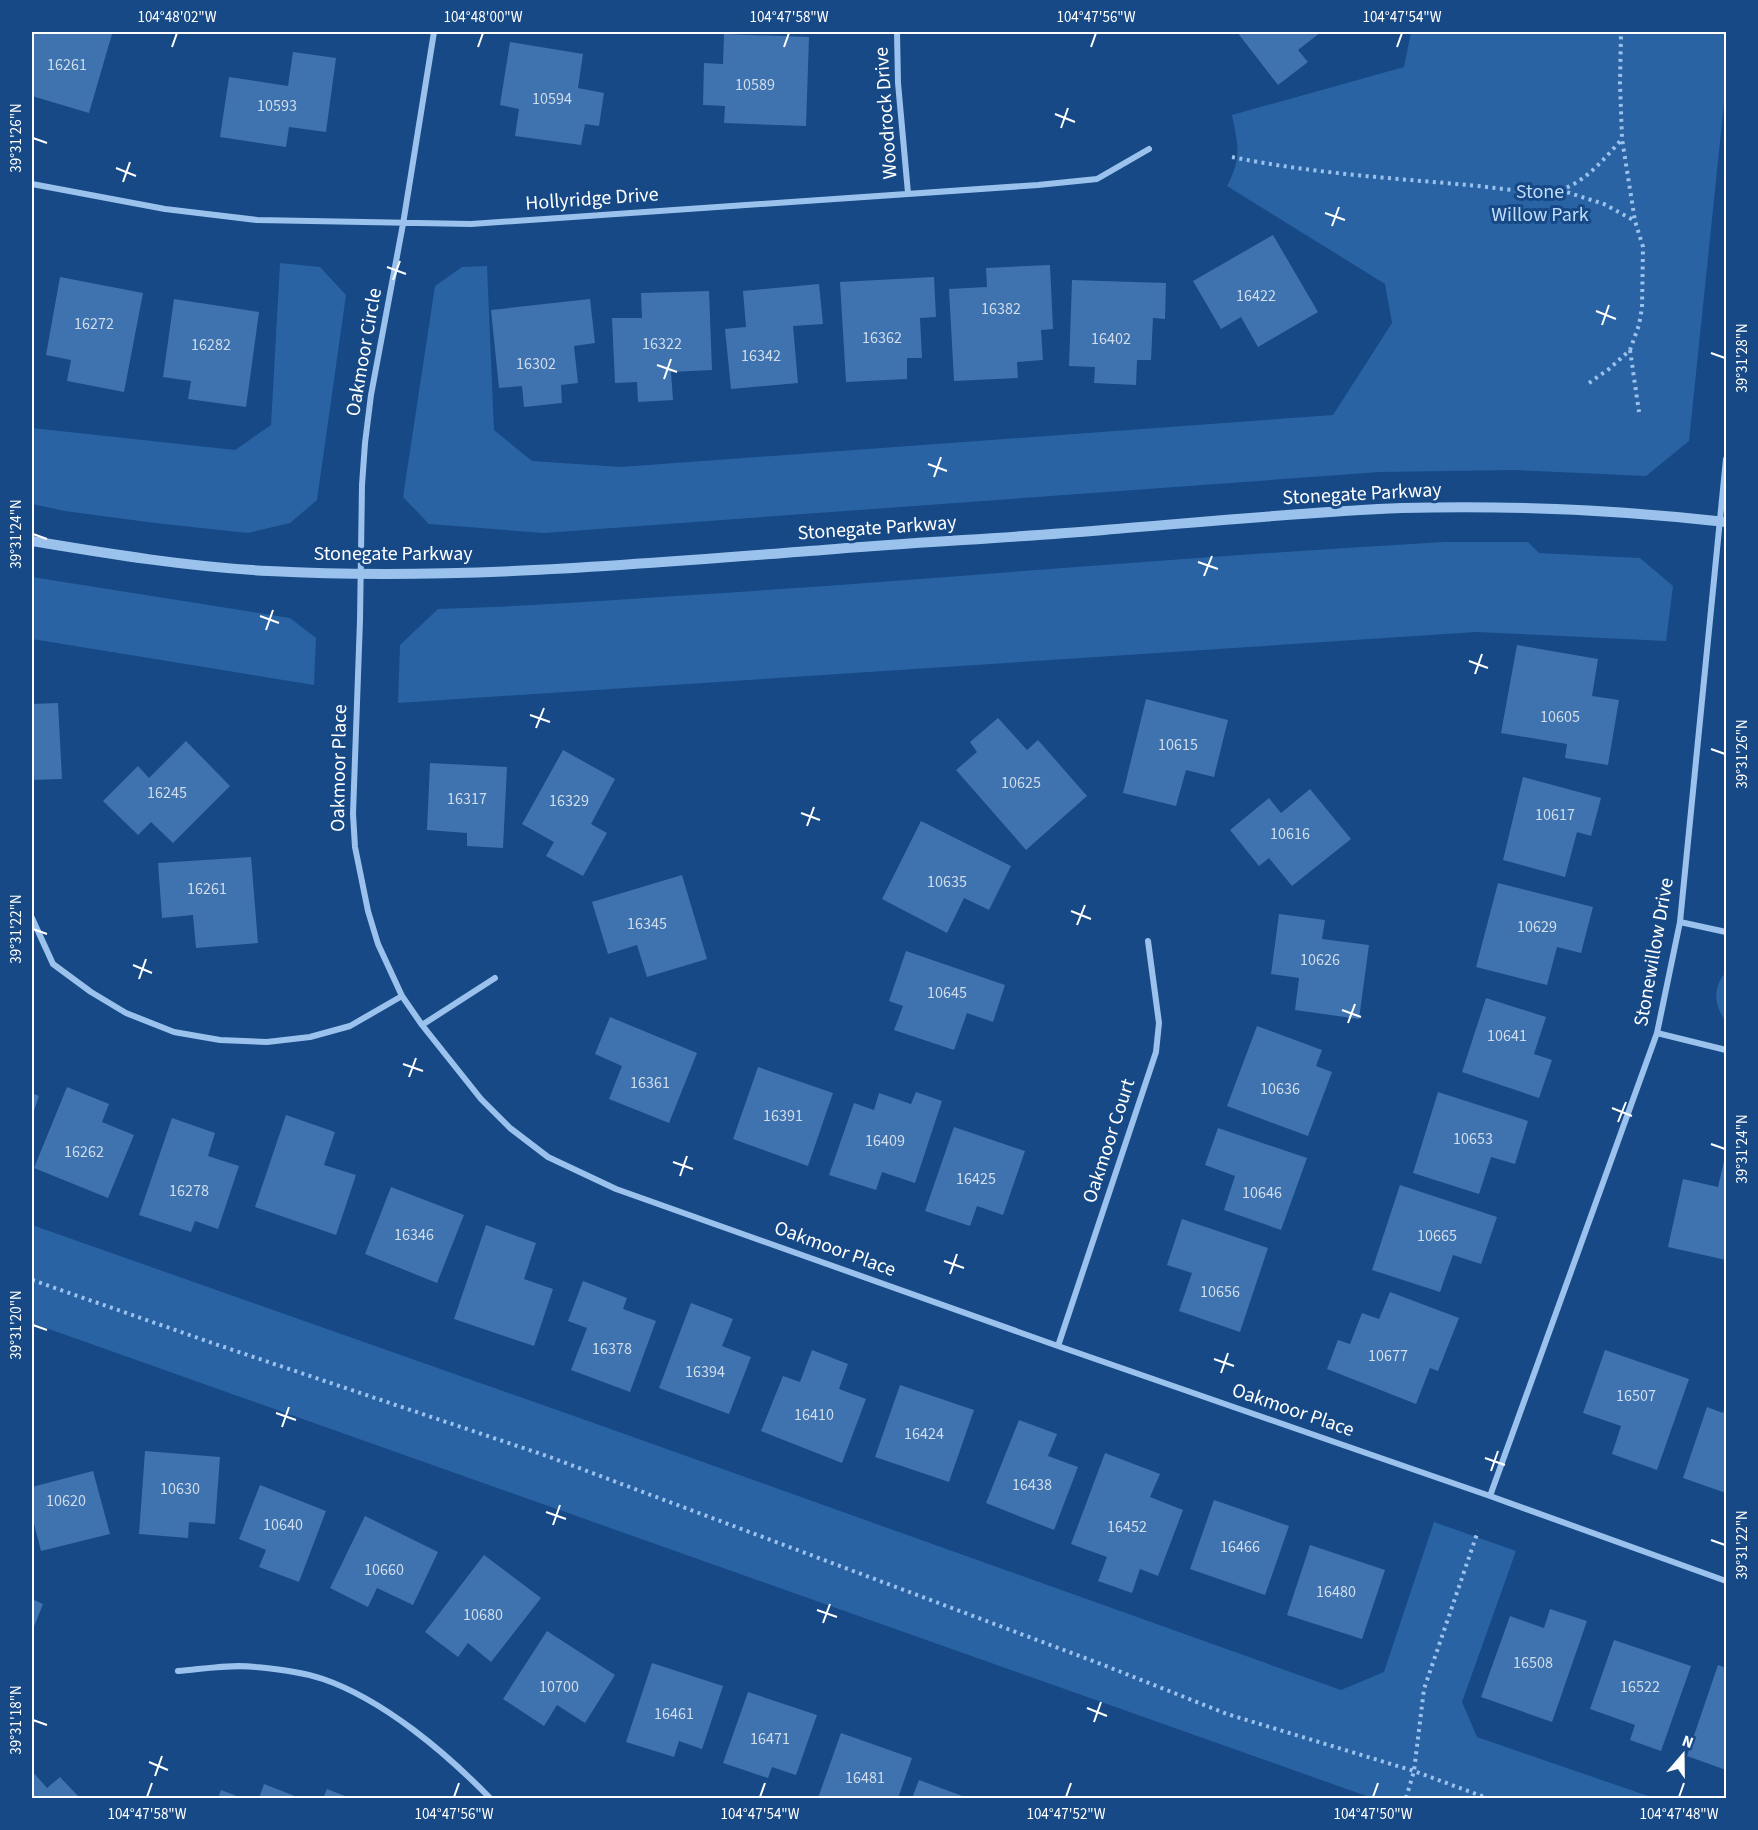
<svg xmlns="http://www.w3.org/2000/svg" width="1758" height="1830" viewBox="0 0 1758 1830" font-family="'Source Sans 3',sans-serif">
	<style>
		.green { fill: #2963a4 }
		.building { fill: #3f73af }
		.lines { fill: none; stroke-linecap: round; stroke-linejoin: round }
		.path { stroke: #9bc2ed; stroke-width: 4; stroke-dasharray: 3 4.5; stroke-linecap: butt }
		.minor { stroke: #9bc2ed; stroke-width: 6 }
		.tertiary { stroke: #9bc2ed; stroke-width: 10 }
		.ticks { fill: none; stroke: #fff; stroke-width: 2 }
		.labels { text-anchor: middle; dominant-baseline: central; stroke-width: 6; stroke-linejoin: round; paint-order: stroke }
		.number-label { font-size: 16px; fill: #cfdceb }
		.street-label { font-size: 20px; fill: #fff; stroke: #164985 }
		.park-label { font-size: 20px; fill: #c0dcfa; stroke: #164985 }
		.neatline { fill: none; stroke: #fff; stroke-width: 2 }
		.ticks-label { font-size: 15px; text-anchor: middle; fill: #fff }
	</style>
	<rect width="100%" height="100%" fill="#164985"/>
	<path class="green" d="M1411,32H1726V84L1689,441L1646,476L1515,470L1380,472L544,533L429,524L403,497L435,286L462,267L487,266L494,430L532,461L621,467L1333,415L1392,323L1385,284L1227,186C1242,158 1238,145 1232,115L1404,67Z
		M280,263L320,267L346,295L317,500L290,523L248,533L155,523L65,511L32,504V428L235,450L271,425Z
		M1445,542H1528L1539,553L1640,558L1673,586L1666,641L1476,632L398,703L400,645L438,609C517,607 596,601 676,596C932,580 1188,556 1445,542Z
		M32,577L290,618L316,638L314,685L32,639Z
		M1726,972V1022C1714,1005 1712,988 1726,972Z
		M32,1225L591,1422L1341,1690L1384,1672L1434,1522L1516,1551L1462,1702L1477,1737L1654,1798H1372L32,1323Z"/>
	<path class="building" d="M32,32H102L112,34L89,113L32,96Z
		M1237,32H1321L1298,50L1308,62L1278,85Z
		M724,34L809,37L806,126L724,123L725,106L703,105L704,63L723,64Z
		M510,42L583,54L578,88L604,93L599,126L585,124L581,145L515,136L519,109L500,105Z
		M293,52L336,58L326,132L289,127L286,147L220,137L229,77L288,86Z
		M1273,235L1318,312L1258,347L1241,317L1221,329L1193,281Z
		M1050,265L1053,329L1041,330L1043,360L1017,362L1018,378L954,381L949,289L987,287L986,268Z
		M60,277L143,293L124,392L67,381L71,360L46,355Z
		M934,277L936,317L920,318L922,358H907V379L846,382L840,282Z
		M1072,280L1166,283L1165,319L1153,318L1151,360H1137L1136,385L1094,383L1095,367L1069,366Z
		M819,284L823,324L793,326L798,383L731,389L725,329L746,327L743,291Z
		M709,291L712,370L671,372L673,400L638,402L637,382L615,383L612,318H642L641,293Z
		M174,299L259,312L246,407L188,399L191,381L163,377Z
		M590,299L595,343L574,346L578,383L561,385L562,403L524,407L522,386L499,388L491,310Z
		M1517,645L1598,659L1592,696L1619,700L1608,765L1565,758L1567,744L1501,733Z
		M1146,699L1228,720L1214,777L1186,770L1176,806L1123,793Z
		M58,703L62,779L32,780V704Z
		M998,718L1027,750L1038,740L1087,796L1026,850L956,770L977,752L970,742Z
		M186,741L230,786L173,843L151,822L138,835L103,801L138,766L149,778Z
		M563,750L615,779L591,824L607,833L583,876L546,856L554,842L522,824Z
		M430,763L507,767L503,848L467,846V833L427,830Z
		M1523,777L1601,798L1591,836L1577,832L1565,877L1503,860Z
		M1310,789L1351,839L1292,886L1269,858L1259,866L1230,830L1269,798L1281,813Z
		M921,821L1011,866L989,910L964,898L947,933L882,899Z
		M251,857L258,943L196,948L193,915L162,918L158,863Z
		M682,875L707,959L647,977L637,945L608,954L592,902Z
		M1498,883L1593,907L1581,953L1557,947L1547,985L1476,967Z
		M1279,914L1325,920L1322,939L1369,945L1359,1019L1295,1010L1299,978L1271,974Z
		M906,951L1005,985L993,1022L967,1013L954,1050L894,1030L903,1006L889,1001Z
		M1486,998L1546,1017L1534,1054L1552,1060L1539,1098L1462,1072Z
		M610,1017L697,1053L669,1123L609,1099L622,1066L595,1054Z
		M1257,1026L1322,1050L1316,1066L1332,1072L1308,1136L1227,1106Z
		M758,1067L833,1093L808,1166L733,1139Z
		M67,1087L109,1104L102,1122L134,1135L108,1198L34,1168Z
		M916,1092L942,1101L915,1183L882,1172L876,1190L829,1175L854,1103L874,1110L879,1093L911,1104Z
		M1438,1092L1528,1121L1515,1164L1491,1157L1479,1194L1413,1173Z
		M32,1093L39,1096L32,1116Z
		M286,1115L335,1132L324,1165L356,1175L336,1235L255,1207Z
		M172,1118L215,1133L208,1156L239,1166L218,1229L195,1221L191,1232L139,1215Z
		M954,1127L1025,1151L1003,1215L977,1206L970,1226L925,1211Z
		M1218,1128L1307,1158L1281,1230L1224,1210L1235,1176L1205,1165Z
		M1725,1157L1726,1158V1260L1668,1247L1683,1179L1718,1187Z
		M1400,1185L1497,1217L1481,1264L1453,1255L1440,1292L1372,1270Z
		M391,1187L464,1215L437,1283L365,1254Z
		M1182,1219L1268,1248L1240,1332L1179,1311L1192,1273L1167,1265Z
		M486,1225L536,1243L524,1279L553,1289L534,1346L454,1319Z
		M583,1281L627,1298L623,1309L656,1321L630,1392L571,1370L587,1328L568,1321Z
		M1390,1292L1459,1318L1438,1371L1430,1368L1416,1404L1327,1369L1338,1340L1350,1344L1362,1313L1379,1319Z
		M691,1303L733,1319L722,1346L751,1357L729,1414L659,1388Z
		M812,1350L848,1364L839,1389L866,1399L842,1463L761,1431L783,1376L800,1382Z
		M1605,1350L1689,1379L1657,1470L1612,1454L1621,1426L1583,1413Z
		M900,1385L974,1410L949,1482L875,1457Z
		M1726,1404V1493L1683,1478L1707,1407L1723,1413Z
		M1019,1420L1057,1434L1048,1456L1078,1467L1054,1530L986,1503Z
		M145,1451L220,1457L215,1524L189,1522L188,1538L139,1534Z
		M1105,1453L1160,1474L1150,1497L1183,1510L1158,1576L1140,1569L1132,1593L1098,1581L1107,1557L1071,1544Z
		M93,1471L110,1534L41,1551L32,1516V1487Z
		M260,1485L326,1511L299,1582L259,1567L266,1550L239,1539Z
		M1214,1500L1289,1526L1265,1595L1190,1569Z
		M365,1516L438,1552L413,1605L377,1588L368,1607L330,1588Z
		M1310,1545L1385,1570L1362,1639L1287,1615Z
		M484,1555L541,1598L491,1662L468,1643L458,1657L425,1632Z
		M32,1599L43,1604L32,1632Z
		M1550,1609L1587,1621L1552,1722L1481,1697L1510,1616L1544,1628Z
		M547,1631L615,1675L585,1723L557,1705L544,1726L503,1699Z
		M1614,1640L1691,1666L1661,1751L1630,1740L1635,1725L1590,1709Z
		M652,1663L723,1686L702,1749L679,1741L674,1757L626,1742Z
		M1718,1665L1726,1668V1770L1687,1756Z
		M748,1692L817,1715L796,1775L772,1767L768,1778L723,1763Z
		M841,1733L912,1758L898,1798H818Z
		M32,1771L47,1788L60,1777L78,1796L75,1798H32Z
		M919,1780L968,1798H912Z
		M264,1784L300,1798H259Z
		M327,1789L350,1798H323Z
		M221,1790L242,1798H218Z"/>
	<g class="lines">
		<path class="path" d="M1232,157C1310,173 1389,178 1468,185C1493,187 1535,195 1559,190C1584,184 1606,157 1622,139
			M1560,190L1604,204L1635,221
			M1630,350L1639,412
			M1589,383L1609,369L1630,350L1639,325L1642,308L1643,247L1635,221L1622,139L1620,83L1621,32
			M32,1280L221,1346L547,1456L1101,1664L1227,1714L1414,1771L1487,1798
			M1406,1798L1414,1771L1424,1689L1478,1531"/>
		<path class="minor" d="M434,32L403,224L371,395L365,443L362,485L360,620L353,814L355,847L368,911L378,944L402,996L422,1025L481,1099L510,1128L548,1157L616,1189L1058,1346L1490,1496L1726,1581
			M897,32L898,83L908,193
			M32,184L165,209L257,220L471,224L1038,185L1097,179L1149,149
			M32,918L53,964L91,992L126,1013L174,1032L220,1040L267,1042L310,1037L350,1026L402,996
			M1680,922L1726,932
			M422,1025L495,978
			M1657,1033L1726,1050
			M1058,1346L1156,1052L1159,1023L1148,941
			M1490,1496L1657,1033L1680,922L1726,459
			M178,1671C203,1669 230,1664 256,1667C278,1669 302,1672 323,1679C384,1700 446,1753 490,1798"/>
		<path class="tertiary" d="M32,541C110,554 189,567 269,571C454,581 638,564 823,550C917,542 1011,538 1104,530C1203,522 1303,512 1402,508C1510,505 1619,510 1726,522"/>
	</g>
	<path class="ticks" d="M172,47L177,33M478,47L483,33M784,47L789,33M1091,47L1096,33M1397,47L1402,33M1055,114L1075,122M1061,128L1068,108M33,138L47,143M116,168L136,176M123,182L130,162M1325,213L1345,220M1332,226L1339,207M387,267L406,274M393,280L400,261M1596,311L1616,319M1602,325L1609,305M1711,353L1725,358M657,365L677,372M664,379L671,359M928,464L947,471M934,477L941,457M33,534L47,539M1198,562L1218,569M1204,576L1212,556M260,616L279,623M266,630L273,610M1469,661L1488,668M1475,674L1482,654M530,715L550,722M536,728L544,708M1711,749L1725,754M801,813L820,820M807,826L814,807M1071,911L1091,919M1077,925L1085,905M33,929L47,934M133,965L152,973M139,979L146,959M1342,1010L1361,1017M1348,1023L1355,1004M403,1064L423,1071M409,1077L416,1058M1612,1108L1632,1116M1618,1122L1626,1102M1711,1144L1725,1149M673,1162L693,1169M680,1176L687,1156M944,1261L964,1268M950,1274L957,1254M33,1325L47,1330M1214,1359L1234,1366M1221,1373L1228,1353M276,1413L296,1420M282,1427L289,1407M1485,1458L1505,1465M1491,1471L1498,1451M546,1512L566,1519M553,1525L560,1505M1711,1540L1725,1545M817,1610L837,1617M823,1623L830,1604M1087,1708L1107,1716M33,1720L47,1725M1094,1722L1101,1702M149,1762L168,1770M155,1776L162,1756M147,1797L152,1783M454,1797L459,1783M760,1797L765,1783M1066,1797L1071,1783M1373,1797L1378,1783M1679,1797L1684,1783"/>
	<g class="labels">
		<g class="number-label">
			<text x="67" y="65">16261</text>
			<text x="755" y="85">10589</text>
			<text x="552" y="99">10594</text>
			<text x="277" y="106">10593</text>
			<text x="1256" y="296">16422</text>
			<text x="1001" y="309">16382</text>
			<text x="94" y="324">16272</text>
			<text x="882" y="338">16362</text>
			<text x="1111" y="339">16402</text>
			<text x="662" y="344">16322</text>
			<text x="211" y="345">16282</text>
			<text x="761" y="356">16342</text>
			<text x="536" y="364">16302</text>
			<text x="1560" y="717">10605</text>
			<text x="1178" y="745">10615</text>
			<text x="1021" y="783">10625</text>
			<text x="167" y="793">16245</text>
			<text x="467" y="799">16317</text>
			<text x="569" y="801">16329</text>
			<text x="1555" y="815">10617</text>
			<text x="1290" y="834">10616</text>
			<text x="947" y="882">10635</text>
			<text x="207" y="889">16261</text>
			<text x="647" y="924">16345</text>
			<text x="1537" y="927">10629</text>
			<text x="1320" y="960">10626</text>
			<text x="947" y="993">10645</text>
			<text x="1507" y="1036">10641</text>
			<text x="650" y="1083">16361</text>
			<text x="1280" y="1089">10636</text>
			<text x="783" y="1116">16391</text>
			<text x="1473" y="1139">10653</text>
			<text x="885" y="1141">16409</text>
			<text x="84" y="1152">16262</text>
			<text x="976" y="1179">16425</text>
			<text x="189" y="1191">16278</text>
			<text x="1262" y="1193">10646</text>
			<text x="414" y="1235">16346</text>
			<text x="1437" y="1236">10665</text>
			<text x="1220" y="1292">10656</text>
			<text x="612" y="1349">16378</text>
			<text x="1388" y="1356">10677</text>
			<text x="705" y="1372">16394</text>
			<text x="1636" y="1396">16507</text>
			<text x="814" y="1415">16410</text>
			<text x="924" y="1434">16424</text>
			<text x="1032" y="1485">16438</text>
			<text x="180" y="1489">10630</text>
			<text x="66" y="1501">10620</text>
			<text x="283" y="1525">10640</text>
			<text x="1127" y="1527">16452</text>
			<text x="1240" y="1547">16466</text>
			<text x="384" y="1570">10660</text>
			<text x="1336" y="1592">16480</text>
			<text x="483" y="1615">10680</text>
			<text x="1533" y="1663">16508</text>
			<text x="559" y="1687">10700</text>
			<text x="1640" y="1687">16522</text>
			<text x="674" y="1714">16461</text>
			<text x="770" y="1739">16471</text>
			<text x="865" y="1778">16481</text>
		</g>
		<g class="street-label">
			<text transform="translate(886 113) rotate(-94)">Woodrock Drive</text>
			<text transform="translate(592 199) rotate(-4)">Hollyridge Drive</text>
			<text transform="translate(364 352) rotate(-80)">Oakmoor Circle</text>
			<text transform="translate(1362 494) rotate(-3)">Stonegate Parkway</text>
			<text transform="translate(877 528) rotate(-4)">Stonegate Parkway</text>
			<text x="393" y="554">Stonegate Parkway</text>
			<text transform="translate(339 768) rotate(-89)">Oakmoor Place</text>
			<text transform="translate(1654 952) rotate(-80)">Stonewillow Drive</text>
			<text transform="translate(1109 1141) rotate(-72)">Oakmoor Court</text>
			<text transform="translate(835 1249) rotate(20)">Oakmoor Place</text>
			<text transform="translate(1293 1410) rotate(19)">Oakmoor Place</text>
		</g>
		<g class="park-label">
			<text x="1540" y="192">Stone<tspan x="1540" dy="23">Willow Park</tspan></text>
		</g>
	</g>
	<rect width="1758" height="1830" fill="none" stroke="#164985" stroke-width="66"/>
	<g transform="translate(1683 1755) rotate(20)" stroke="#164985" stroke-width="4.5" paint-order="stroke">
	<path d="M0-4.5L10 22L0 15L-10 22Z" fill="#ffffff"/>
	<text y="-9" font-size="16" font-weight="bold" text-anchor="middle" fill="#ffffff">N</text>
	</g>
	<rect x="33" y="33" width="1692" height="1764" class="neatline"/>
	<g class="ticks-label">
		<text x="177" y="22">104°48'02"W</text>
		<text x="483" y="22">104°48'00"W</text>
		<text x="789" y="22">104°47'58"W</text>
		<text x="1096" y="22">104°47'56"W</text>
		<text x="1402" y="22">104°47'54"W</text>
		<text transform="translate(16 138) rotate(-90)" y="5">39°31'26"N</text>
		<text transform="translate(1742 358) rotate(-90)" y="5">39°31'28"N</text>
		<text transform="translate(16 534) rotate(-90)" y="5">39°31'24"N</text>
		<text transform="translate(1742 754) rotate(-90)" y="5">39°31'26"N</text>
		<text transform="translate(16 929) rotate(-90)" y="5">39°31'22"N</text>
		<text transform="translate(1742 1149) rotate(-90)" y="5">39°31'24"N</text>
		<text transform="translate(16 1325) rotate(-90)" y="5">39°31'20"N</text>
		<text transform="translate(1742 1545) rotate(-90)" y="5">39°31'22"N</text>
		<text transform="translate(16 1720) rotate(-90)" y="5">39°31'18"N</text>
		<text x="147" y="1819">104°47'58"W</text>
		<text x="454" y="1819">104°47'56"W</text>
		<text x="760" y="1819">104°47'54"W</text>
		<text x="1066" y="1819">104°47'52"W</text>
		<text x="1373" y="1819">104°47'50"W</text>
		<text x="1679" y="1819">104°47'48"W</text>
	</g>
</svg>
